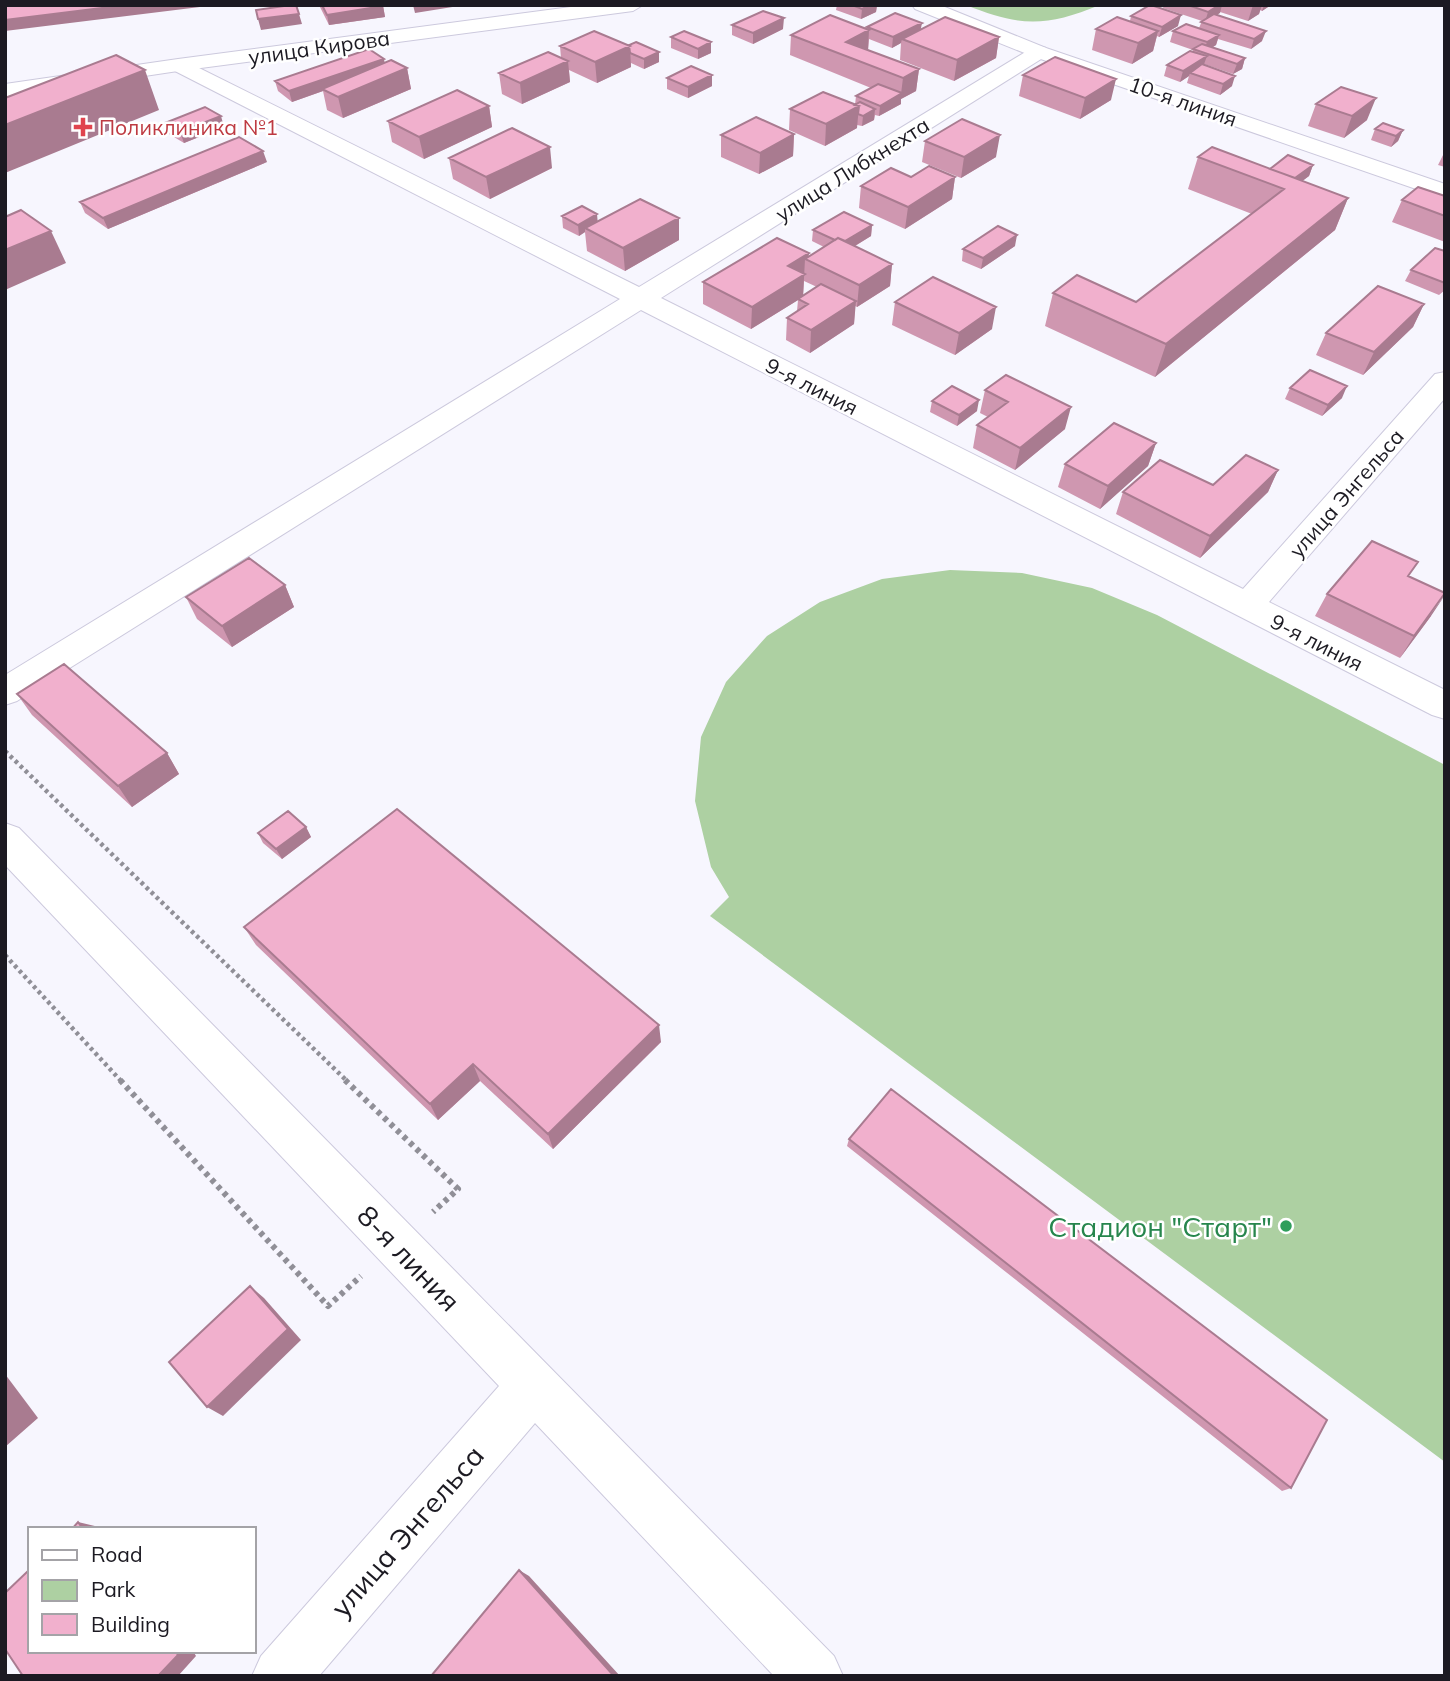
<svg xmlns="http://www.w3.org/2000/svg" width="1450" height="1681" viewBox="0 0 1450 1681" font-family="Mulish,sans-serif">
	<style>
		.green { fill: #add0a2 }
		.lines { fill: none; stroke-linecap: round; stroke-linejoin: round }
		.street-casing { stroke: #ccc9dd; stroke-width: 2 }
		.secondary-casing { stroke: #ccc9dd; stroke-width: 2 }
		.path-far1 { stroke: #908f97; stroke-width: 4.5; stroke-dasharray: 3.5 3.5; stroke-linecap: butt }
		.path { stroke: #908f97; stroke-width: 6; stroke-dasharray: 4.5 4.5; stroke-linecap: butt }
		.street { fill: #fff; fill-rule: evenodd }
		.secondary { fill: #fff; fill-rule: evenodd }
		.wall { fill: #cf97b0; fill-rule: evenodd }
		.shaded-wall { fill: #a97b90 }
		.building { fill: #f1b0cd; stroke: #a97b90; stroke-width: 2 }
		.health-dot { fill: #e0444e; stroke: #fff; stroke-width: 2.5 }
		.leisure-dot { fill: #2e9e5b; stroke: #fff; stroke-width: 2.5 }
		.labels { text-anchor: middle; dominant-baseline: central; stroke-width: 5; stroke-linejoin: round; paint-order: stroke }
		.far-street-label { font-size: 21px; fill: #1c1a22; stroke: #fff }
		.far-health-label { font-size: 21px; fill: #be3a42; stroke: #fff; text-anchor: start }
		.near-leisure-label { font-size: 28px; fill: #27864d; stroke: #fff; text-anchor: end }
		.near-street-label { font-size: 28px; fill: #1c1a22; stroke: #fff }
	</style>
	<rect width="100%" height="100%" fill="#f7f6fe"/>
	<path class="green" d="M966,5H1100C1046,27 1020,27 966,5Z
		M950,570L1022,573L1092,588L1157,615L1445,765V1462L710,916L729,897L711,867L695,801L701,737L726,682L767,636L820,602L882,579Z"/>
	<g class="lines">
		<g class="street-casing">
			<path id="street" d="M1039,46L1046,48L1049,52L1046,56L661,298L1243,589L1435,374L1445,372V398L1269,602L1445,690V719L1432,715L641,310L17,701L5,705V675L620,299L171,69L167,65L171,61H185L639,287L1032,48Z
				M5,823L19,828L834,1656L843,1676H774L535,1423L319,1676H252L261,1656L499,1386L5,865Z"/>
		</g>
		<g class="secondary-casing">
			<path id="secondary" d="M586,5H643L633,11L178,71L5,97V84L178,59Z
				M912,5H940L1046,48L1445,184V199L1032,56L915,9Z"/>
		</g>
		<path class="path-far1" d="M5,751L347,1081
			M5,955L121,1081"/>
		<path class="path" d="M120,1080L328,1306L361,1276
			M345,1080L458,1189L433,1212"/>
		<use href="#street" class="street"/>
		<use href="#secondary" class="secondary"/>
	</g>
	<path class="wall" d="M319,5H383L385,17L329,25Z
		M837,5H877L876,12L861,19L836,10Z
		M1164,5H1271L1262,11L1260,10L1259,14L1248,21L1220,12L1217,15L1262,41L1251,49L1218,39L1216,45L1213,47L1245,58L1242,69L1233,74L1204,64L1232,86L1220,95L1187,83L1189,76L1180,82L1164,76L1167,65L1192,52L1193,50L1170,42L1173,31L1199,28L1202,21L1163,8Z
		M1131,16L1178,26L1159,37L1157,36L1153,51L1132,64L1092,50L1096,29L1130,21Z
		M732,25L783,29L753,44L732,35Z
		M867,27L921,30L999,37L996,58L954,81L900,60L901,43L892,48L869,39L868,50L919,69L916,91L901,99V104L879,116L875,115L874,120L862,126L857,125V128L825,146L789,130L790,109L855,105L856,96L871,88L790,55L791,35L867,29Z
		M594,31L659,62L644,69L631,63V67L597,83L569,70L570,82L522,104L502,94L499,73L561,58L560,46Z
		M671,37L711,53L698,59L671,48Z
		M385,63L407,68L411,89L343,118L327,110L323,91L292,102L278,91L275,81Z
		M712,75V86L688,98L667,89V78Z
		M1023,75L1111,100L1080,119L1019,96Z
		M1316,104L1367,120L1344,138L1308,126Z
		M489,106L492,127L424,159L392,142L388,121Z
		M165,123L224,127L184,143L169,134Z
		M1375,129L1403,130L1398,141L1391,147L1371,140Z
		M794,134L793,156L759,174L721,157V135Z
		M925,141L996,157L961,178L922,162Z
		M1445,151V167L1438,165Z
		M1198,157L1270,169L1313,165L1309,176L1302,181L1348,198L1335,230L1155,377L1045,326L1053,293L1136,302L1252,214L1188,189Z
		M449,158L552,168L490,199L453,179Z
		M267,162L108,229L85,213L80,202Z
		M911,177H955L952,199L905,229L859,208L861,186Z
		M1445,196V242L1392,222L1402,200Z
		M562,216L598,221L679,240L625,271L587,251L585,232L579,236L563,228Z
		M872,225L871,236L855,246L892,264L890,286L857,307L855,306L854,324L810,353L786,340L787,318L797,311L798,300L751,329L703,304V282L809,253L808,257L824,247L812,241L813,230ZM804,281L817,287L803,296Z
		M1015,246L981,269L962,261L963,249Z
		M1445,251V290L1439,295L1405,281L1411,270Z
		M895,302L992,329L955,355L892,325Z
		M1424,304L1413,327L1363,375L1316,355L1326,333Z
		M1290,388L1342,398L1322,416L1285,399Z
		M985,390L1065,429L1015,470L973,448L977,425L988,417L980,413Z
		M932,401L977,411L957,426L930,412Z
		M1156,443L1148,466L1100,509L1058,487L1065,464Z
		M1278,470L1268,492L1200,558L1116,514L1123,492L1213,485Z
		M1409,577L1431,616L1400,658L1315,616L1327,594Z
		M285,585L294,607L232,647L197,619L186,597Z
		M17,694L167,753L179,774L132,807L32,715Z
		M306,827L311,837L282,859L263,843L258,833Z
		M244,927L661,1042L553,1149L480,1081L438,1120L256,945Z
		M849,1139L1291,1488L1282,1491L847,1146Z"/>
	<path class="shaded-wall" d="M126,5H208V6L5,31V20Z
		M413,5H465L415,13Z
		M870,5H877L876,12L861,19L862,9Z
		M1219,5H1222L1220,13L1205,22L1208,12Z
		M1253,5H1262L1259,14L1248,21Z
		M1264,5H1271L1262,11Z
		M383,6L385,17L329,25L327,15Z
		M299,14L302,24L261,30L258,19Z
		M1181,15L1178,26L1159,37L1162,27Z
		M784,18L783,29L753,44V33Z
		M922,23L920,33L902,39L901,43L892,48L893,37Z
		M869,30L868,51L846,42Z
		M1158,31L1153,51L1132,64L1138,43Z
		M1266,31L1262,41L1251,49L1254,39Z
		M1219,35L1216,45L1203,53L1207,42Z
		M999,37L996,58L954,81L957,60Z
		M711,42V53L698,59V49Z
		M630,46L631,67L597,83L595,62Z
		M659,52V62L644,69V59Z
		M1207,56L1203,67L1190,73L1189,76L1180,82L1183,71Z
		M1245,58L1242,69L1233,74L1237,64Z
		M384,59L386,70L322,89L323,91L292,102L289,91Z
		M568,61L570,82L522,104L520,83Z
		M407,68L411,89L343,118L338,97Z
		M919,69L916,91L901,99V104L879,116L880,106L901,94L903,78Z
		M145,70L159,110L5,173V125Z
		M712,75V86L688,98V87Z
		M1235,76L1232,86L1220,95L1223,84Z
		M1116,79L1111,100L1080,119L1085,98Z
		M1376,98L1367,120L1344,138L1352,116Z
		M489,106L492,127L424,159L419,137Z
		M859,106L857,128L825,146L826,124Z
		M875,109L874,120L862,126L863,116Z
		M221,116L224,127L184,143L180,132Z
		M1403,130L1398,141L1391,147L1396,136Z
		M794,134L793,156L759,174L760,153Z
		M1000,135L996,157L961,178L964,157Z
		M550,147L552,168L490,199L486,177Z
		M263,151L267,162L108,229L103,218Z
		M1313,165L1309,176L1288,192L1292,181Z
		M955,177L952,199L905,229L908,207Z
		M1348,198L1335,230L1155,377L1166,344Z
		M597,214L598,225L585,228V232L579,236L578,225Z
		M679,218V240L625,271L623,248Z
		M872,225L871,236L840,255L841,243Z
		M51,231L66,263L5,290V250Z
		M1017,235L1015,246L981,269L983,258Z
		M809,253L808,260L805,259L803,297L751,329L752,307L788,266Z
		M892,264L890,286L857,307L859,285Z
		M856,301L854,324L810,353L811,330Z
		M1424,304L1413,327L1363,375L1374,352Z
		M996,307L992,329L955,355L959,333Z
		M1347,386L1342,398L1322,416L1328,405Z
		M979,400L977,411L957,426L959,415Z
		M1071,407L1065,429L1015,470L1020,448Z
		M1156,443L1148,466L1100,509L1108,486Z
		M1278,470L1268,492L1200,558L1210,536Z
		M285,585L294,607L232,647L222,626Z
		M1445,595L1431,616L1400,658L1414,636Z
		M167,753L179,774L132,807L118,786Z
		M306,827L311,837L282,859L276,849Z
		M659,1025L661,1042L553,1149L548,1134Z
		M473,1064L480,1081L438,1120L430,1104Z
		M250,1286L264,1298L301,1340L223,1416L207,1407Z
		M5,1374L38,1418L5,1447Z
		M78,1522L99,1527L100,1529H83Z
		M519,1570L529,1576L620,1676H614Z
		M175,1651H193L196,1656L178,1676H158Z"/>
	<path class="building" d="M5,5H126L5,20Z
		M291,5H296L299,14L258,19L256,10Z
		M322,5H383V6L327,15Z
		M852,5H870L862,9Z
		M1150,5H1151L1181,15L1162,27L1131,16Z
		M1188,5H1219L1208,12Z
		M763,11L784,18L753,33L732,25Z
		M895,13L922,23L893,37L867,27Z
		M1214,14L1266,31L1254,39L1201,22Z
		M830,15L869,30L846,42L919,69L903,78L791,35Z
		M945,17L999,37L957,60L902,39Z
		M1117,17L1158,31L1138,43L1096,29Z
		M1186,24L1219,35L1207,42L1173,31Z
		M594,31L630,46L595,62L560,46Z
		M684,31L711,42L698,49L671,37Z
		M636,42L659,52L644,59L630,53L629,45Z
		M1202,44L1245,58L1237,64L1193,49Z
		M369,49L384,59L289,91L275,81Z
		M1190,51L1207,56L1183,71L1167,65Z
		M548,52L568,61L520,83L499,73Z
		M116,55L145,70L5,125V98Z
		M1055,57L1116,79L1085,98L1023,75Z
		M391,60L407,68L338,97L322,89Z
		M1202,64L1235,76L1223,84L1190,73Z
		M691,66L712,75L688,87L667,78Z
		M878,84L902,93L880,106L856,96Z
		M1341,87L1376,98L1352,116L1316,104Z
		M457,90L489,106L419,137L388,121Z
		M823,92L859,106L826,124L790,109Z
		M860,102L875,109L863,116L858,114L859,106L855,105Z
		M205,107L221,116L180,132L165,123Z
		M756,117L794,134L760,153L721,135Z
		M962,119L1000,135L964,157L925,141Z
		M1383,123L1403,130L1396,136L1375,129Z
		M512,128L550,147L486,177L449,158Z
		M239,137L263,151L103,218L80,202Z
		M1212,147L1348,198L1166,344L1053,293L1077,275L1136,302L1284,189L1198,157Z
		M1288,155L1313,165L1295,178L1270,169Z
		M929,166L955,177L908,207L861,186L891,168L911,177Z
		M1418,187L1445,196V216L1402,200Z
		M640,199L679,218L623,248L585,228Z
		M582,206L597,214L578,225L562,216Z
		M21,210L51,231L5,250V217Z
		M844,212L872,225L845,241L838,238L835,240L813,230Z
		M998,226L1017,235L983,258L963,249Z
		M777,238L809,253L788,266L805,274L752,307L703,282Z
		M838,238L892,264L859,285L805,259Z
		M1435,248L1445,251V283L1411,270Z
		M933,277L996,307L959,333L895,302Z
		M821,284L856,301L811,330L787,318L808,304L798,299Z
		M1378,286L1424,304L1374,352L1326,333Z
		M1310,370L1347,386L1328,405L1290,388Z
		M1006,375L1071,407L1020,448L977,425L1008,402L985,390Z
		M952,386L979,400L959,415L932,401Z
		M1114,423L1156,443L1108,486L1065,464Z
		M1246,455L1278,470L1210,536L1123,492L1160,460L1213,485Z
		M1372,541L1418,562L1408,576L1445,593L1414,636L1327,594Z
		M249,558L285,585L222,626L186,597Z
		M64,664L167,753L118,786L17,694Z
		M397,809L659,1025L548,1134L473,1064L430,1104L244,927Z
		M288,811L306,827L276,849L258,833Z
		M891,1089L1327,1420L1291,1488L849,1139Z
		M250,1286L288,1329L207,1407L169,1362Z
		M78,1522L83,1529H72Z
		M30,1569V1651H175L178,1655L158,1676H23L5,1649V1593Z
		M519,1570L614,1676H431Z"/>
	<path class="health-dot" d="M79.5 116.5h7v7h7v7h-7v7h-7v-7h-7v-7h7z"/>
	<circle class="leisure-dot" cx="1286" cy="1226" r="7"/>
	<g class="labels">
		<g class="far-street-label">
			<text transform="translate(319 47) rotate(-8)">улица Кирова</text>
			<text transform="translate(1183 101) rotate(19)">10-я линия</text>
			<text transform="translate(852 169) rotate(-32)">улица Либкнехта</text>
			<text transform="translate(812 386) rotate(27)">9-я линия</text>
			<text transform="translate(1346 493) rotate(-49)">улица Энгельса</text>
			<text transform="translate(1317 642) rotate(27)">9-я линия</text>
		</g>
		<g class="far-health-label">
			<text x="99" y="127">Поликлиника №1</text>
		</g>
		<g class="near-leisure-label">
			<text x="1272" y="1226">Стадион "Старт"</text>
		</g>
		<g class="near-street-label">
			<text transform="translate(409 1258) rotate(46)">8-я линия</text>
			<text transform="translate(407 1531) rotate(-49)">улица Энгельса</text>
		</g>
	</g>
	<rect width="1450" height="1681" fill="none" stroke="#1c1a22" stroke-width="14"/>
	<rect x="28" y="1527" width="228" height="126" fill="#ffffff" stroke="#a4a3a7" stroke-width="2"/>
	<rect x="42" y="1550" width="35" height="10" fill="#ffffff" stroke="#a4a3a7" stroke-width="2"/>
	<text x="91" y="1562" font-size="21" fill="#1c1a22">Road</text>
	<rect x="42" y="1580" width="35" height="21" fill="#add0a2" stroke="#a4a3a7" stroke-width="2"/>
	<text x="91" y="1597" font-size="21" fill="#1c1a22">Park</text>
	<rect x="42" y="1614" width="35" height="21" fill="#f1b0cd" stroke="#a4a3a7" stroke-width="2"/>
	<text x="91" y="1632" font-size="21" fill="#1c1a22">Building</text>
</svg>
